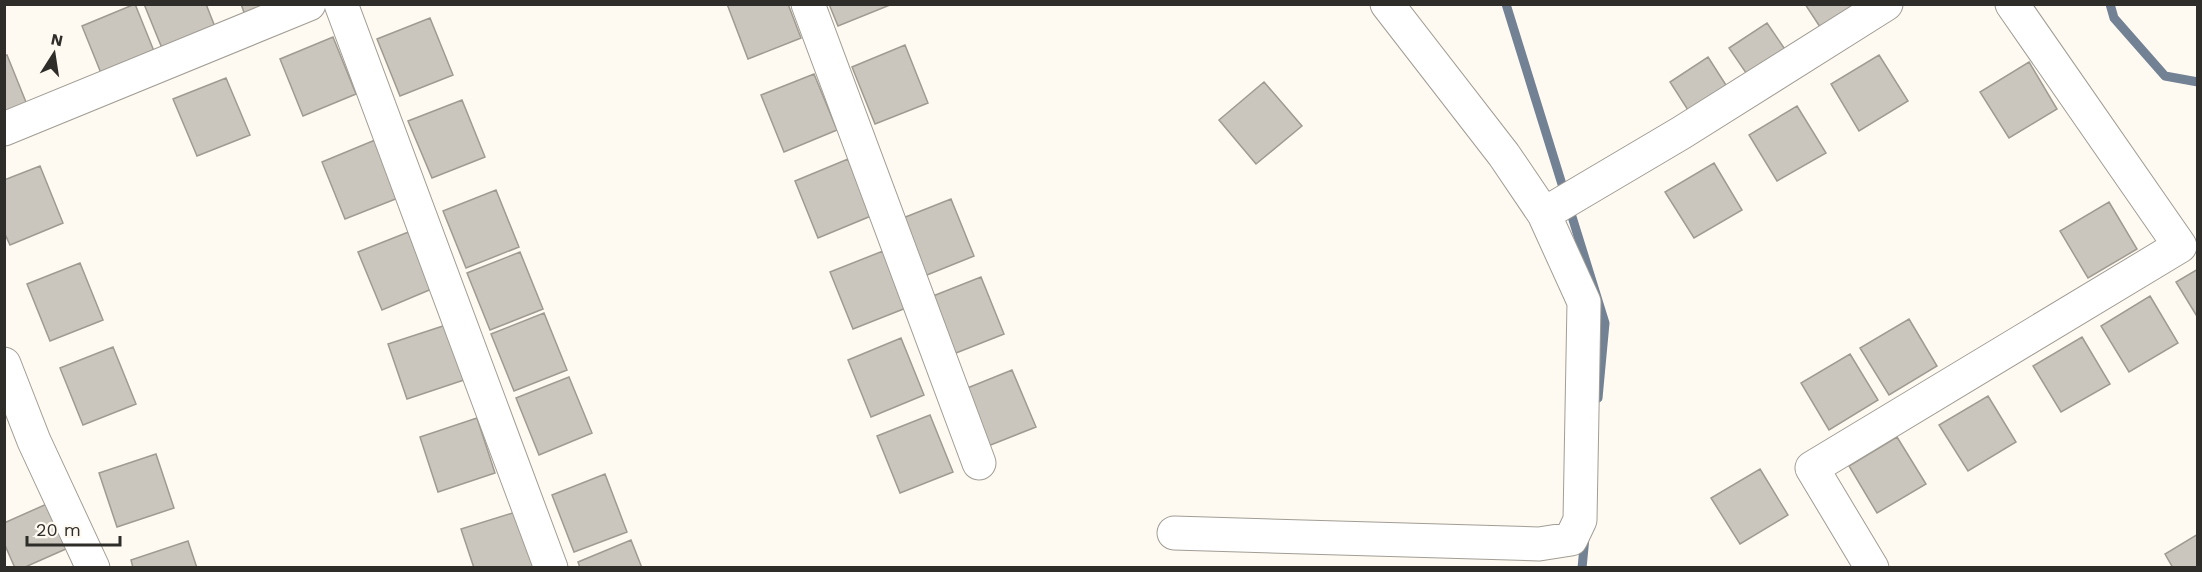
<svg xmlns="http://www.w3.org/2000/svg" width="2202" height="572" viewBox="0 0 2202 572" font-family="'Work Sans',sans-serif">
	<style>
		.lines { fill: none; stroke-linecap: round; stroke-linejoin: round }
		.stream { stroke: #728194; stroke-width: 9 }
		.building { fill: #cac6bd; stroke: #9f9a92; stroke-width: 1.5 }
		.minor-casing { stroke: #a19d95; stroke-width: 35 }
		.minor { stroke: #fff; stroke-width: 33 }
	</style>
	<rect width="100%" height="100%" fill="#fffaf1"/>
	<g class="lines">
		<path class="stream" d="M1506,4L1565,194
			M2110,4L2114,18L2165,76L2198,82
			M1569,207L1605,323L1598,398
			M1582,568L1585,537"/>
	</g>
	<path class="building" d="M135,4L158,61L105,83L82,26Z
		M144,4H206L219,37L166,58Z
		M241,4H279L246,18Z
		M727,4H788L801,38L748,59Z
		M829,4H890V5L838,26Z
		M1805,4H1859L1826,36Z
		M430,18L453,75L400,96L377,39Z
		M1767,23L1793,61L1755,86L1729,48Z
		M333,37L356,94L303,116L280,59Z
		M905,45L928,103L875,124L852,67Z
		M7,55L30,112L4,122V56Z
		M1879,55L1908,101L1859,131L1831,84Z
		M1708,57L1733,96L1695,121L1670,82Z
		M2029,62L2057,109L2009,138L1980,92Z
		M814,74L837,130L784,152L761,95Z
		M226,78L250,135L197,156L173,99Z
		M1264,82L1302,126L1256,164L1219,120Z
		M462,100L485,157L432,178L408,121Z
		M1797,106L1826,153L1777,181L1749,135Z
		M375,140L398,198L345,219L322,162Z
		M848,159L871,216L818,238L795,181Z
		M1714,163L1742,210L1694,238L1665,192Z
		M40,166L63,223L10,245L4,232V180Z
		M496,190L519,247L466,268L443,211Z
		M951,199L974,256L922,277L898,220Z
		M2109,202L2137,249L2088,278L2060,231Z
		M411,231L434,288L382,310L358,252Z
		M883,251L906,308L853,329L830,272Z
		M520,252L543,309L490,330L467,273Z
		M80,263L103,320L50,341L27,284Z
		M2198,269V318L2176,282Z
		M981,277L1004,334L951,355L928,298Z
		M2150,296L2178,343L2129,372L2101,326Z
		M544,313L567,370L514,391L491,334Z
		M1909,319L1937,366L1889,395L1860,348Z
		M446,325L464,380L407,399L388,344Z
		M2082,337L2110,384L2061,412L2033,366Z
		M901,338L924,395L871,417L848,360Z
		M113,347L136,404L83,425L60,368Z
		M1850,354L1878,400L1829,430L1801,383Z
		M1012,370L1036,427L983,448L960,391Z
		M569,377L592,433L539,455L516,398Z
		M1988,396L2016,442L1968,471L1939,425Z
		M930,415L953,472L900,493L877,436Z
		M477,418L495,473L438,492L420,437Z
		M1897,437L1926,484L1877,513L1849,466Z
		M156,454L174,508L117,527L99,473Z
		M1760,469L1788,515L1740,544L1711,498Z
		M605,474L627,532L574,552L552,495Z
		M49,503L68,548L23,568H15L4,543V523Z
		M519,511L537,565L529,568H474L461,529Z
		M2198,534V568H2173L2165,554Z
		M631,540L642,568H580L578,562Z
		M188,541L197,568H133L131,560Z"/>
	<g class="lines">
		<g class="minor-casing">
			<path id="minor" d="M341,4L551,568
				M808,4L979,463
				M4,129L309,4
				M1544,214L1681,133L1886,4
				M4,364L34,441L93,568
				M1174,533L1539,544L1571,539L1580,520L1584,302L1544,214L1504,155L1387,4
				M1872,568L1812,468L2180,246L2012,4"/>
		</g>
		<use href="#minor" class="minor"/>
	</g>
	<rect width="2202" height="572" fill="none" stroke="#2f2d2a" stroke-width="12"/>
	<g transform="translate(54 54) rotate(12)" stroke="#fffaf1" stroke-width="4.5" paint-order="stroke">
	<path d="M0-4.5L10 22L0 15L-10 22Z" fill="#2f2d2a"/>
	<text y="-9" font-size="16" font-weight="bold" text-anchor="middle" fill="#2f2d2a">N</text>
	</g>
	<path d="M27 536v9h93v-9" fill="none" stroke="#2f2d2a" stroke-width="3"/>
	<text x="36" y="536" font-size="18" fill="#2f2d2a" stroke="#fffaf1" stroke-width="4.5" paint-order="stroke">20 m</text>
</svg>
